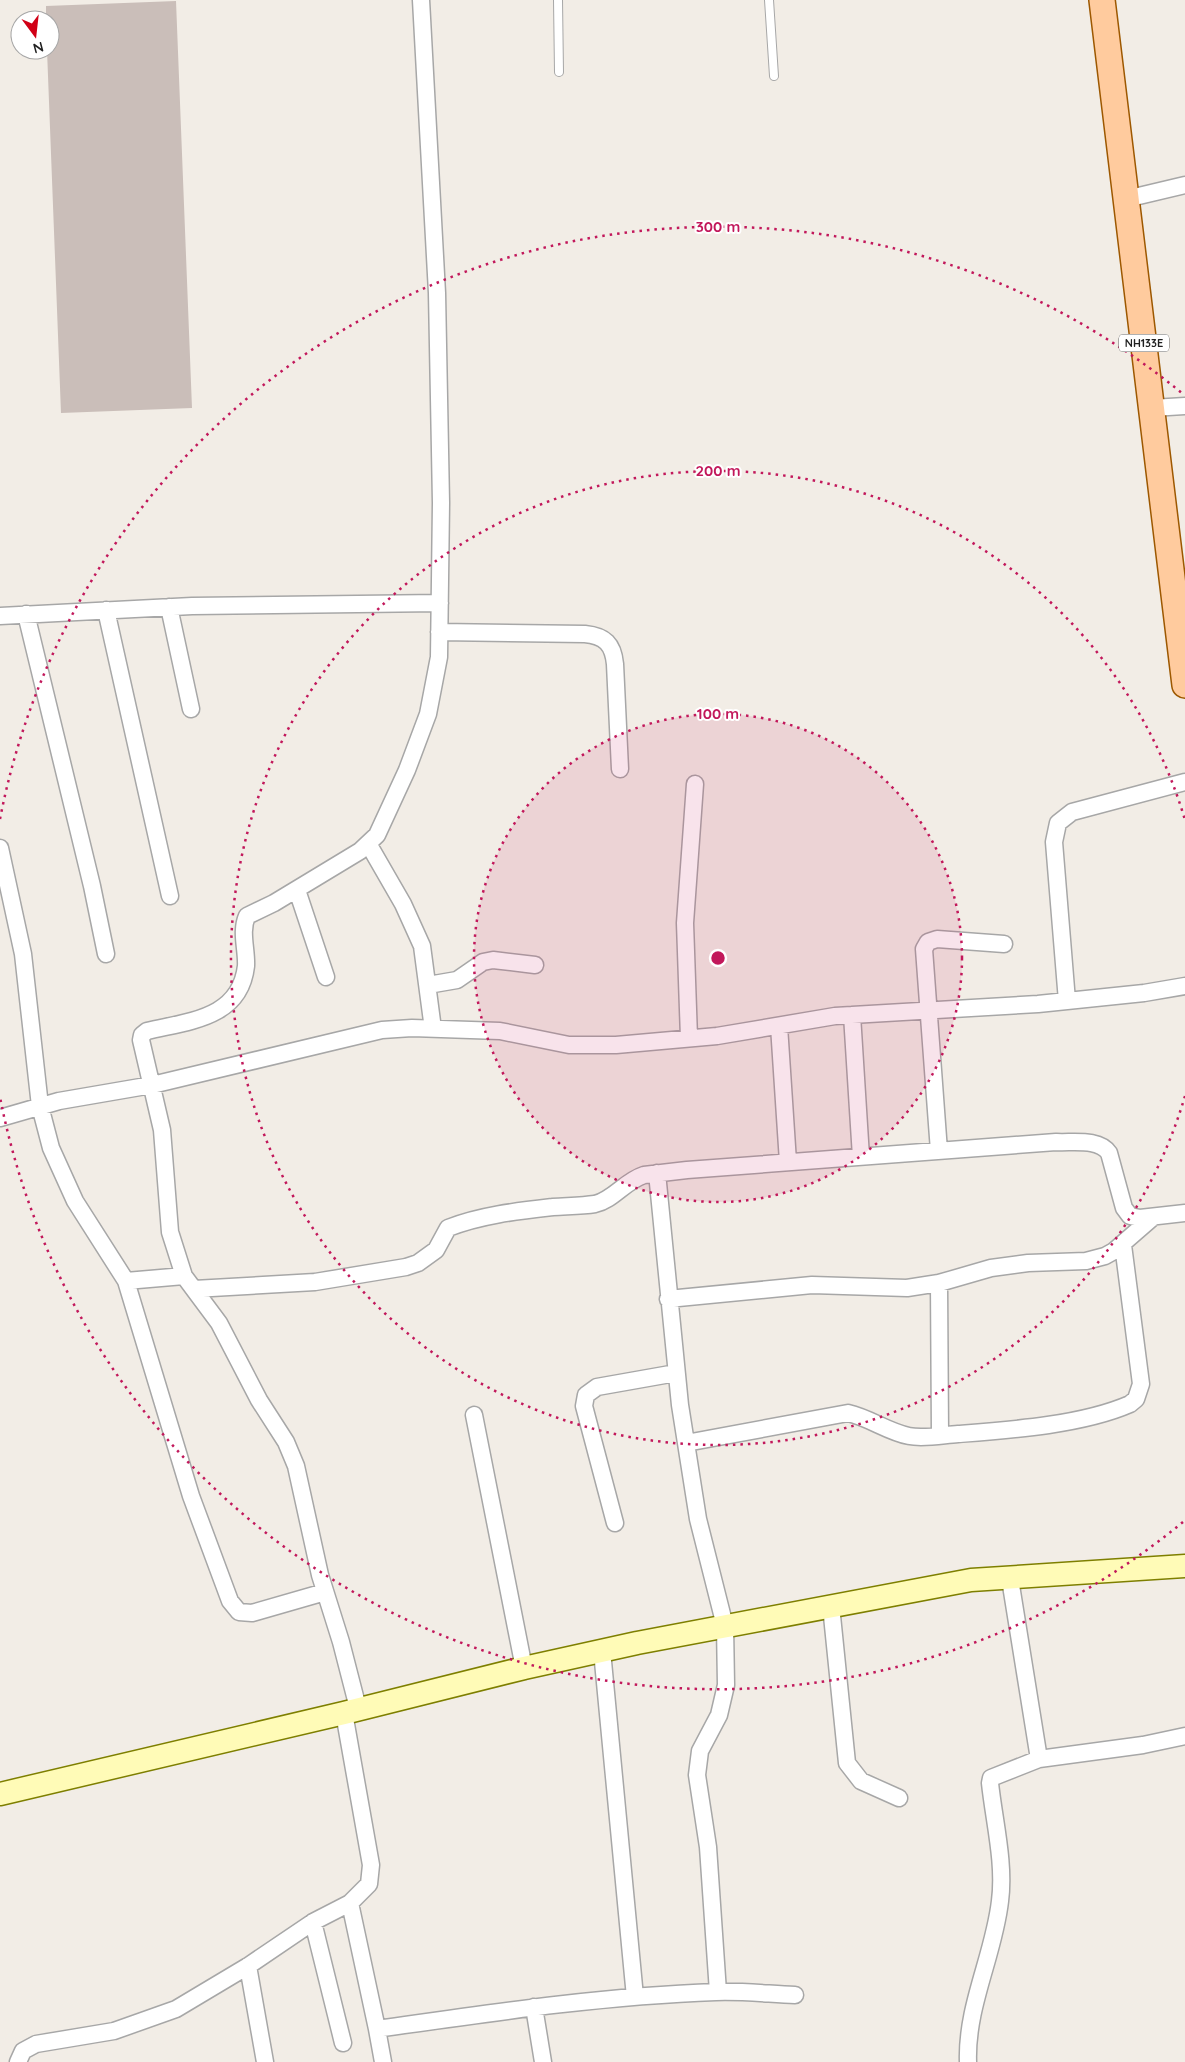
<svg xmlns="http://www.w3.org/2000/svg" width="1185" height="2062" viewBox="0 0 1185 2062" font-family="Quicksand,sans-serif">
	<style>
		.building { fill: #cabeb9 }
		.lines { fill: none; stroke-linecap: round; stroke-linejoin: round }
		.lane-casing { stroke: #a7a7a7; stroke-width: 10 }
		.street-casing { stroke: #a7a7a7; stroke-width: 19 }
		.secondary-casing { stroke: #7e7f00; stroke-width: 25 }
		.primary-casing { stroke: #9d5800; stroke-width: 28 }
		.lane { stroke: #fff; stroke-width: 8 }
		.street { stroke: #fff; stroke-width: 16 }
		.secondary { stroke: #fffbb7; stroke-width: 22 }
		.primary { stroke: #ffcb9e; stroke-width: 25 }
		.ring { fill: none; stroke: #c2185b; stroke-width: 2.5; stroke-dasharray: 2.5 5 }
		.labels { text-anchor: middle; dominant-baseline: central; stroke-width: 4; stroke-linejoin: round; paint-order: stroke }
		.shield { fill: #fff; stroke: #636363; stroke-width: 1 }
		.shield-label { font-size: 11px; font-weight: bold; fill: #202020 }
		.centre { fill: #c2185b; stroke: #fff; stroke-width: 2.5 }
		.ring-label { font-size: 15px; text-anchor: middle; font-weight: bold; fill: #c2185b; stroke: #fff; stroke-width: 4; stroke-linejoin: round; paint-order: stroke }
	</style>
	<rect width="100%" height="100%" fill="#f2ede6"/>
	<path class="building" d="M176,1L192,408L61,413L47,50H50V20H46V6Z"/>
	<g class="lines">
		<g class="lane-casing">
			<path id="lane" d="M558,0L559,72
				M769,0L774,76"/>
		</g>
		<g class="street-casing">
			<path id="street" d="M1126,199L1185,185
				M1152,408L1185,406
				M169,607L191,709
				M106,610L170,896
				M26,614L92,886L106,954
				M0,616L192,606L440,603
				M439,632L585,634C605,636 613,644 615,664L620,769
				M369,845L403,904L422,946L433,1029
				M0,848L23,954L40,1106L51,1148L75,1201L126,1281L191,1496L230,1601L239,1612L252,1613L325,1592
				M297,890L326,977
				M428,985L457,980L483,962L493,960L535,965
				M1067,1001L1054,842L1058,823L1072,812L1185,782
				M852,1015L861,1157
				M779,1026L788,1162
				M689,1038L685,923L695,784
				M0,1118L59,1101L152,1085L382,1030L412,1028L500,1031L569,1045H616L717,1036L835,1016L1038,1004L1144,993L1185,986
				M939,1151L924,949L928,942L937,939L1004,944
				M657,1173L680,1405L698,1519L725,1626L726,1685L719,1715L700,1751L697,1775L708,1847L718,1992
				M126,1281L184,1276
				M939,1283L940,1435
				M194,1289L315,1282L406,1267L418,1263L436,1250L448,1228C481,1215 518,1211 553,1207C567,1206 582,1206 595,1204C613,1200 625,1181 644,1175L687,1170L1056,1142C1073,1143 1099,1138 1109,1153L1124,1208L1130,1216L1140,1218L1185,1213
				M668,1299L812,1285L907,1288L939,1283L991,1268L1028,1263L1086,1261L1105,1256L1114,1251L1152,1218
				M474,1415L524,1668
				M686,1443L848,1413C870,1418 888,1432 909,1436C924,1439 943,1435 958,1434C1010,1430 1082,1425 1130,1404L1136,1399L1141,1384L1123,1245
				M615,1523L584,1406L586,1395L597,1387L676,1373
				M1010,1579L1039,1759
				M831,1606L847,1763L861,1781L899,1798
				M602,1651L635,1997
				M358,1708L341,1642L320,1575L296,1466L286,1442L259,1400L219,1323L184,1276L170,1232L162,1130L141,1040L142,1035L147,1031C188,1021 240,1019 246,966C247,950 240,932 247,916L274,903L360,851L377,835L407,770L428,714L439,657L441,503L437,293L421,0
				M350,1903L377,2029C490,2013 602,1996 716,1992C742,1991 769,1994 795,1995
				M313,1922L343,2043
				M248,1966L265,2062
				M534,2007L543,2062
				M377,2029L383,2062
				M18,2062L23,2051L36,2044L114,2031L176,2009L248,1966L313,1922L350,1903L369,1884L371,1865L344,1713
				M968,2062C966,2006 994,1955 1000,1901C1005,1863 994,1821 990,1783L991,1778L1039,1759L1143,1745L1185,1736"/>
		</g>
		<g class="secondary-casing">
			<path id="secondary" d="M0,1794L344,1713L524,1668L637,1643L971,1580L1185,1566"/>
		</g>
		<g class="primary-casing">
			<path id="primary" d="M1102,0L1185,685"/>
		</g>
		<use href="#lane" class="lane"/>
		<use href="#street" class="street"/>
		<use href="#secondary" class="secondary"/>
		<use href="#primary" class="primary"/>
	</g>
	<circle cx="718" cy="958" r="244" fill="#c2185b" fill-opacity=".12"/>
	<g class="ring">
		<circle cx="718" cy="958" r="244"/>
		<path d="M1185 1096A487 487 0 1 1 1185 820"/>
		<path d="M1183 1522A731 731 0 0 1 0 1097M0 819A731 731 0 0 1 1183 394"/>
	</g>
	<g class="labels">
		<rect class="shield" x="1119" y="334.5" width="50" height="17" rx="4"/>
		<g class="shield-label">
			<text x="1144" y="343">NH133E</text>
		</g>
	</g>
	<circle cx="718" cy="958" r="8" class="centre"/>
	<g class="ring-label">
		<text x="718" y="232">300 m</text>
		<text x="718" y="476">200 m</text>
		<text x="718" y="719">100 m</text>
	</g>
	<g transform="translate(35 35) rotate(165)"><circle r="24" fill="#ffffff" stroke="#a6a6a6"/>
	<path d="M0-4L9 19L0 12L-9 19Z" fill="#d10016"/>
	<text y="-8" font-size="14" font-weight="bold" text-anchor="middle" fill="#202020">N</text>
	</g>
</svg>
